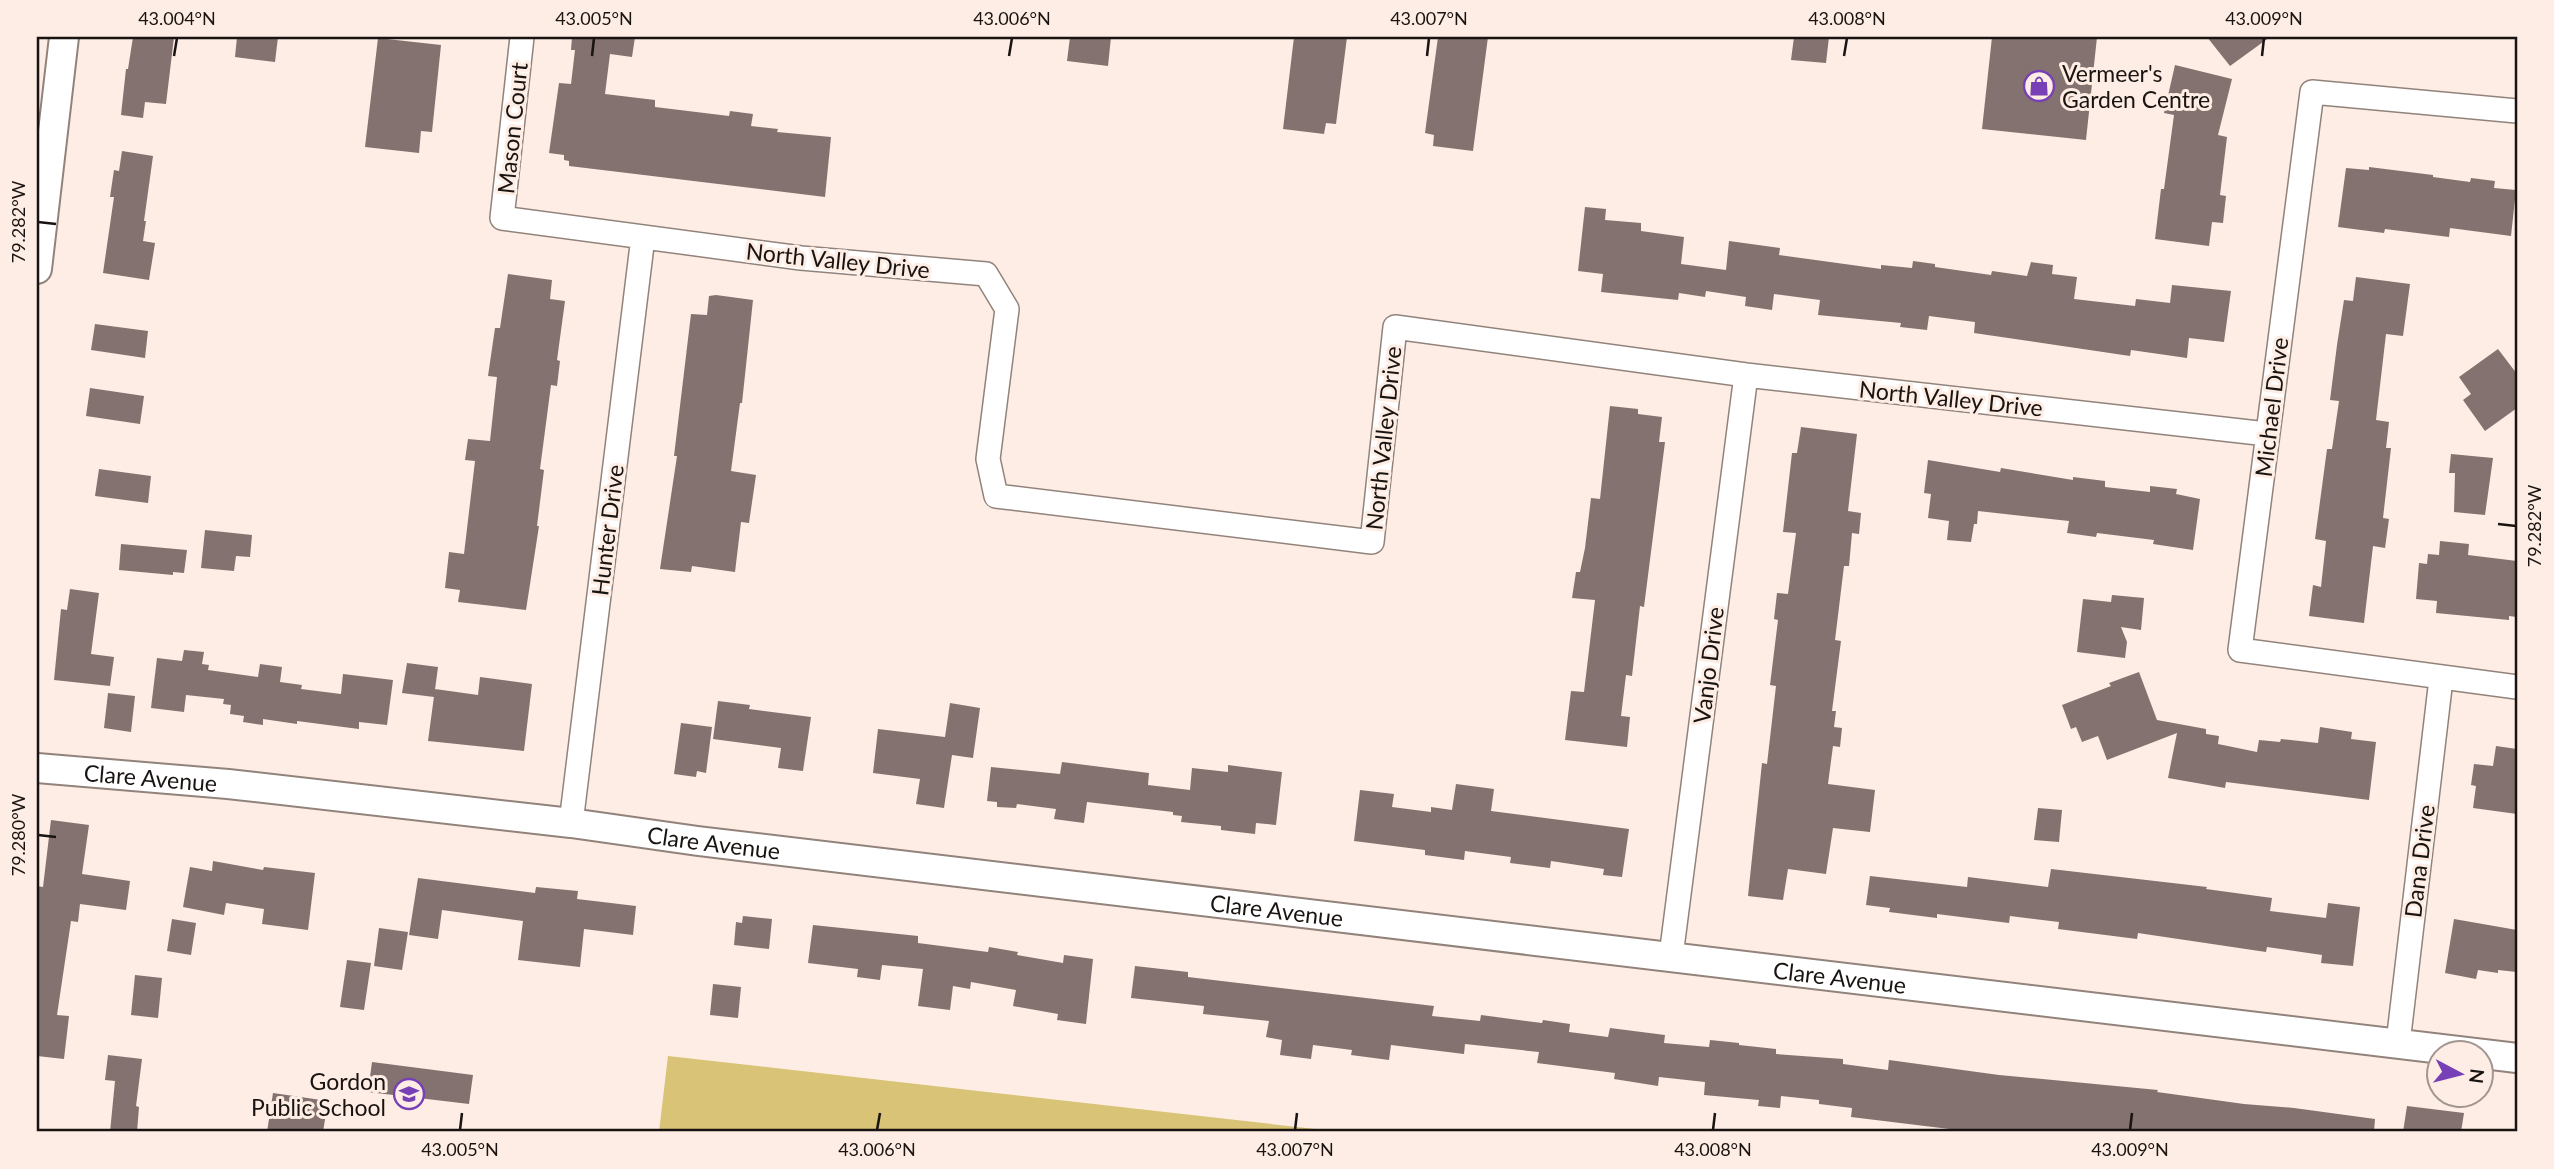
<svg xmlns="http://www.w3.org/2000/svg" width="2554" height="1169" viewBox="0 0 2554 1169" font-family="Lato,sans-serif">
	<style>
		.green { fill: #d8c376 }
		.building { fill: #83726f }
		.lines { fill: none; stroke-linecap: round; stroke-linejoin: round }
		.minor-casing { stroke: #91837b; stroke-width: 26 }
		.tertiary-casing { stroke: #91837b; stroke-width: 32 }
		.minor { stroke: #fff; stroke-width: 23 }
		.tertiary { stroke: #fff; stroke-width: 28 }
		.ticks { fill: none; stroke: #191411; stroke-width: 2.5 }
		.labels { text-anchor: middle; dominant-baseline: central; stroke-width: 6; stroke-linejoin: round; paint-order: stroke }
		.poi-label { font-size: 23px; fill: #191411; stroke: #feede4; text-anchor: start }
		.street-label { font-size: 23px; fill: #191411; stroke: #feede4 }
		.neatline { fill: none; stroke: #191411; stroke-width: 2.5 }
		.ticks-label { font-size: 18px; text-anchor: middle; fill: #191411 }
	</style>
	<rect width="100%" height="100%" fill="#feede4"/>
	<path class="green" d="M668,1056L1342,1132H659Z"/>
	<path class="building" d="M133,37H174L166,104L145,102L143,118L121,115L126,69H128Z
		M237,37H278L275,62L235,57Z
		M572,37H635L632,57L610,54L605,94L655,100V107L729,116L730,111L753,114L751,126L778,129L777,132L831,137L825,197L569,166V161L564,160V155L549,153L559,83L571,84L575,50H571Z
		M1070,37H1111L1108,66L1067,61Z
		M1294,37H1347L1336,124L1326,123L1324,134L1283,129Z
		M1438,37H1488L1473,151L1433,146L1434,135L1425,133Z
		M1794,37H1829L1826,63L1791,60Z
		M1992,37H2097L2086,140L1982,129Z
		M2207,37H2270L2230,66Z
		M378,38L441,45L432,132L421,131L419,153L365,147Z
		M2175,65L2232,79L2218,135L2227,137L2220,195L2226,196L2223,223L2212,222L2209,246L2155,239L2161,189H2164L2174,115L2164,113Z
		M122,151L153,156L144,221H146L143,241L155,243L149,280L103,273L114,197H110L114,170L119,171Z
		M2369,167L2433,175V177L2470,182L2471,178L2495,181L2494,188L2516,190L2511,236L2450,228L2449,237L2385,229L2384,233L2338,227L2346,168L2369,170Z
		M1585,207L1606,209L1605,220L1641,223V231L1684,237L1681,264L1726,270L1729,241L1780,248L1779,255L1881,269V265L1912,268L1913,261L1935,264V267L1991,275L1992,271L2027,276L2031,262L2053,265L2052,274L2077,277L2074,299L2135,306L2136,299L2170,303L2172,285L2231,291L2224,342L2189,338L2187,358L2131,350L2130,356L1974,333L1975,322L1929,316L1927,330L1900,327L1901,323L1818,315L1820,300L1774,294L1772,310L1745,306L1746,297L1706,291L1705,297L1679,293L1678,300L1601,292L1603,274L1578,271Z
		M508,274L552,280L550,299L565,301L557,360L560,361L557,386L551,385L540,469L544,470L537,526H539L526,610L458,602L460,590L445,588L449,552L464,554L475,461L465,460L468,439L490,441L497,377L488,376L495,328H500Z
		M2356,277L2410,284L2403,336L2386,334L2376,420L2389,422L2386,448H2391L2383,518L2389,519L2385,548L2373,546L2364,623L2309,616L2313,585L2321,587L2326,541L2315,539L2327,449H2332L2339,401L2330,400L2337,345L2344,300L2353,301Z
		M716,295L753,300L742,403H740L731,471L756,475L749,523L741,522L735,572L692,566L691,572L660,569L677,456H674L691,314L707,315L709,296Z
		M95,324L148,331L145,358L91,350Z
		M2498,349L2517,374V408L2485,431L2463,400L2471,394L2459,377Z
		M90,388L144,396L140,424L86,416Z
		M1610,406L1638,409V414L1662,417L1659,442H1665L1644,607L1640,606L1632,676L1626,675L1621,716L1630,717L1627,747L1565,740L1571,691L1584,692L1595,600L1572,598L1576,572H1580L1585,548L1591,498L1600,499Z
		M1801,427L1857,434L1848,511L1861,513L1859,534L1852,533L1849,566H1844L1835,640L1841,641L1832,711H1836L1834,727L1842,728L1840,747L1833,746L1828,784L1875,790L1870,832L1833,828L1826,874L1788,869L1783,900L1748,896L1762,763L1767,764L1776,686L1770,685L1778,620L1774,619L1777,593L1788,594L1796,533L1783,532L1792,453H1797Z
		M2451,454L2493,458L2485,515L2454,512L2455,473H2449Z
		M1928,460L2000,472L2001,468L2073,480V477L2105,481V487L2150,492V486L2177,489L2176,494L2200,499L2193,550L2153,544L2154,540L2097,533L2096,537L2067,533L2069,521L1978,511L1977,524H1974L1971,542L1947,540L1949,521L1928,518L1931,494L1924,493Z
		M99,469L151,476L148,503L95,496Z
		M205,530L252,535L250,557L236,556L234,571L201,568Z
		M2440,541L2469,544L2468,555L2517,561V617L2509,616V620L2436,613L2437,601L2416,599L2419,563L2427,564L2428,554L2439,555Z
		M121,544L187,550L184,573L173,572V575L119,570Z
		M70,589L99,593L91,654L114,657L110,686L54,680L61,609L67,610Z
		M2112,595L2144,598L2141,630L2121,627L2127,642L2125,658L2077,652L2083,599L2111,602Z
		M184,650L204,652L202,664L209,665L208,670L258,677L260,664L282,667L280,682L302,685L301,689L341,694L343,674L393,680L387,725L359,722V729L297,721V724L263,719V725L243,722L244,716L230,714L231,705L223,704L224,699L186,695L184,712L151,708L157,658L182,661Z
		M407,663L438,667L434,697L402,693Z
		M2139,672L2157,720L2206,729V734L2219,736L2218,744L2257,752L2259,740L2280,742L2281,739L2318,743L2320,727L2352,732L2351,739L2376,742L2369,800L2226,782L2225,788L2168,778L2177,733L2107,760L2098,736L2082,742L2076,727L2071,729L2062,705L2111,686L2109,683Z
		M480,677L532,684L524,751L428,741L435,689L478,695Z
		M108,693L135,696L131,732L104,728Z
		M718,701L750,705L749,709L811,717L803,771L778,768L781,748L713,739Z
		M950,703L980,708L973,758L952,755L944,808L916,804L920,779L873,773L878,729L945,737Z
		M681,723L712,727L706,773L697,771L696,777L674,774Z
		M2496,746L2517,749V814L2473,808L2476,786L2471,785L2474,764L2493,766Z
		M1062,762L1149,773L1148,785L1190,790L1192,768L1228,772V765L1282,772L1276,825L1256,823L1255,834L1221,830V826L1181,822L1182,816L1173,815V812L1087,802L1084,823L1054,819L1056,809L1017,804L1016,808L997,807V802L987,801L991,767L1060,774Z
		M1456,784L1494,789L1491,811L1629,829L1622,877L1603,875L1604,869L1551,861L1550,868L1510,863L1511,857L1465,851L1464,860L1425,855V850L1354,841L1360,790L1394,794L1392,807L1431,812V807L1452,810Z
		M2038,808L2062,810L2059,842L2034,840Z
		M51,820L89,825L82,874L130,881L126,910L80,904L78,922L71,921L57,1015L69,1016L64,1059L37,1056V886L43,887Z
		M213,861L263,870L264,867L315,873L308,930L262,924L264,909L226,903L224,915L183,907L190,867L212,871Z
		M2051,869L2207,887L2206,889L2272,898L2270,911L2326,918L2328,903L2360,907L2353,966L2321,963L2322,955L2267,947L2266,952L2138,933L2137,939L2058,929L2059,922L2010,916L2009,923L1937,914V918L1889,912L1890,908L1866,905L1870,876L1967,887L1968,877L2048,887Z
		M418,878L535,893L536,887L578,891L577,899L636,906L633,935L584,929L580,967L518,960L523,921L442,910L438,939L409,935Z
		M743,916L772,919L769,949L734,945L736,922L742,923Z
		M172,919L196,923L191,955L167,951Z
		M2454,919L2517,930V972L2498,970V973L2478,970L2476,979L2445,973Z
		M813,925L918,936V943L988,952L989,947L1018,952L1017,955L1063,963L1064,955L1093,959L1086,1024L1057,1020L1058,1014L1013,1006L1016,990L971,982L970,989L953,986L950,1010L918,1006L923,969L882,965L880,980L857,977L858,969L808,963Z
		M379,928L408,932L402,970L374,966Z
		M347,960L371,963L364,1010L340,1007Z
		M1135,966L1188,972V977L1434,1006L1432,1016L1480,1021L1481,1015L1542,1023L1543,1020L1570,1024L1569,1032L1608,1037L1610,1028L1665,1035L1664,1043L1709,1047L1710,1040L1739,1043V1045L1776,1049V1054L1843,1059V1064L1888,1070L1889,1060L1999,1075L2158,1090L2157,1092L2244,1104L2294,1108L2375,1119L2374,1132H1974L1851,1117L1852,1108L1819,1104V1100L1781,1096L1780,1108L1758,1106L1759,1100L1704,1095L1705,1082L1659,1077L1658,1086L1614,1079L1615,1073L1537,1063L1539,1052L1465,1044L1464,1054L1391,1045L1389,1060L1351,1055L1352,1050L1313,1045L1311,1059L1280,1055L1282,1040L1266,1037L1269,1021L1203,1014L1204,1006L1131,998Z
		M135,975L162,978L158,1018L131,1015Z
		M713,984L741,987L738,1018L710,1015Z
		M108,1055L142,1059L136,1106L139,1107L137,1132H110L115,1081L105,1080Z
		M372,1062L473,1075L469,1104L368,1092Z
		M273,1093L328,1101L323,1132H267Z
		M2407,1106L2464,1113L2461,1132H2403Z"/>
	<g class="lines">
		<g class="minor-casing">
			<path id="minor" d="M522,37L502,218L801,258L986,274L1007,309L988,459L996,496L1372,542L1395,327L1746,375L2267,434
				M2517,111L2312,92L2240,650L2517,687
				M571,823L643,237
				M1671,956L1746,375
				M2398,1043L2441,679"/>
		</g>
		<g class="tertiary-casing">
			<g id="tertiary">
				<path d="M37,269L64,37"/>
				<path id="s1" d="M37,768L228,784L571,823L698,841L2517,1058"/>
			</g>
		</g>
		<use href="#minor" class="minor"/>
		<use href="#tertiary" class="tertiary"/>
	</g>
	<path class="ticks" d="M174,56L177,38M592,56L594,38M1009,56L1012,38M1427,56L1429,38M1844,56L1847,38M2262,56L2264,38M38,222L56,224M2498,524L2516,526M38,835L56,837M460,1130L462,1113M877,1130L880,1113M1295,1130L1297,1113M1713,1130L1715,1113M2130,1130L2132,1113"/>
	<defs>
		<g id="shop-ring" transform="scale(1.575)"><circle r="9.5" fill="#feede4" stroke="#7840b6" stroke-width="1.5"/><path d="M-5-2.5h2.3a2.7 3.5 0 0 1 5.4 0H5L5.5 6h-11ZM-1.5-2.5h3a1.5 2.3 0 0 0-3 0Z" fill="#7840b6"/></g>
		<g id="school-ring" transform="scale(1.575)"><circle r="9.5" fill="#feede4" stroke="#7840b6" stroke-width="1.5"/><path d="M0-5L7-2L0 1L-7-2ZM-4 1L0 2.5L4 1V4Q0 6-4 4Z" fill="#7840b6"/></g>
	</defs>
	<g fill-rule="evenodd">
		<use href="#shop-ring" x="2039" y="86"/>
		<use href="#school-ring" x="409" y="1094"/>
	</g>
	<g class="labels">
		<g class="poi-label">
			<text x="2062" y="73">Vermeer's<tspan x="2062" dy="26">Garden Centre</tspan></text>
			<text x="386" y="1081" text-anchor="end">Gordon<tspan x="386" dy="26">Public School</tspan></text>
		</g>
		<g class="street-label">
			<text transform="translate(512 128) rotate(-84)">Mason Court</text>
			<text transform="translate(838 260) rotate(6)">North Valley Drive</text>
			<text transform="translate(1951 398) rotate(6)">North Valley Drive</text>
			<text transform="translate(2271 407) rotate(-83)">Michael Drive</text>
			<text transform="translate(1383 438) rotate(-84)">North Valley Drive</text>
			<text transform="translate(607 530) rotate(-83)">Hunter Drive</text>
			<text transform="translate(1708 665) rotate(-83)">Vanjo Drive</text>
			<text stroke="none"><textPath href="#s1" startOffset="114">Clare Avenue</textPath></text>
			<text stroke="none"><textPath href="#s1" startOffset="681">Clare Avenue</textPath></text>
			<text transform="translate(2419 861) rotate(-83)">Dana Drive</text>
			<text stroke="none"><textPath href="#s1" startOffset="1248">Clare Avenue</textPath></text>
			<text stroke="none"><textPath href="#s1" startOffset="1815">Clare Avenue</textPath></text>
		</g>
	</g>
	<rect width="2554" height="1169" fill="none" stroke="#feede4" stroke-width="77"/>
	<g transform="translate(2460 1074) rotate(97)"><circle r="33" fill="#feede4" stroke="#a29690" stroke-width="2"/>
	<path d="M0-5L12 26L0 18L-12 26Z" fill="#7840b6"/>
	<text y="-10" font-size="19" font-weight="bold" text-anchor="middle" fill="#191411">N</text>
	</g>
	<rect x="38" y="38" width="2478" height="1092" class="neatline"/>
	<g class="ticks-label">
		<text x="177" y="25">43.004°N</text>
		<text x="594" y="25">43.005°N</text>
		<text x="1012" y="25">43.006°N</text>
		<text x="1429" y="25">43.007°N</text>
		<text x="1847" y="25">43.008°N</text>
		<text x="2264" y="25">43.009°N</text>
		<text transform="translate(19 222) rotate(-90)" y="6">79.282°W</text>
		<text transform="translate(2535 526) rotate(-90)" y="6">79.282°W</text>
		<text transform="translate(19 835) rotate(-90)" y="6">79.280°W</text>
		<text x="460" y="1156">43.005°N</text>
		<text x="877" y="1156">43.006°N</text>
		<text x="1295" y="1156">43.007°N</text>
		<text x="1713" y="1156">43.008°N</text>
		<text x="2130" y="1156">43.009°N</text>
	</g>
</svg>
